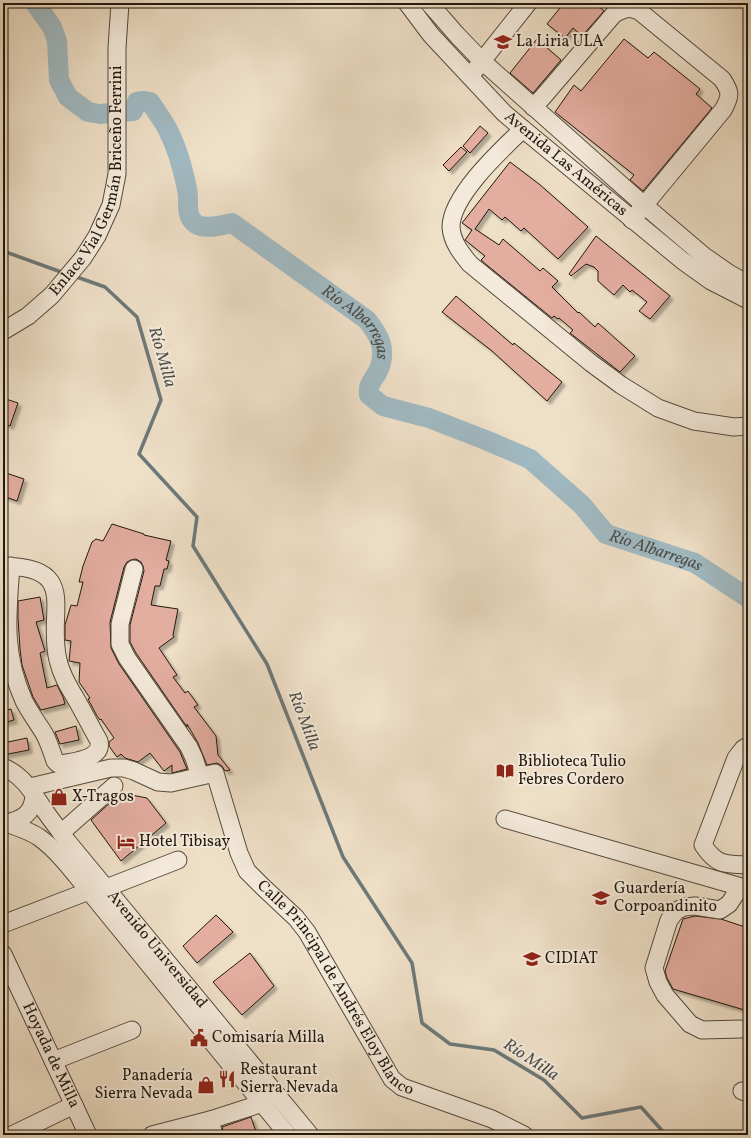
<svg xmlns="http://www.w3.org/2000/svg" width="751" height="1138" viewBox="0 0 751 1138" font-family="Vollkorn,serif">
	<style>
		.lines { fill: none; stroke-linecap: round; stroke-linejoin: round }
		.stream { stroke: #6d7979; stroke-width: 3.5 }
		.river { stroke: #a0b9c1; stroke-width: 20 }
		.building { fill: #e3ada0; stroke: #21180d; filter: url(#shadow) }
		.minor-casing { stroke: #544a3c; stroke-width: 19 }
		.minor { stroke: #f4eadb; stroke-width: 17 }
		.labels { text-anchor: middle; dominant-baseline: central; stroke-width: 4; stroke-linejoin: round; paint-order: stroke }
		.poi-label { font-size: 16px; fill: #21180d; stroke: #f4eadb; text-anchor: start }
		.street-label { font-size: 16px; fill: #21180d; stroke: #f4eadb }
		.water-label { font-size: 17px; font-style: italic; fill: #4d504c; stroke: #f4eadb }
	</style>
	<defs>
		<filter id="shadow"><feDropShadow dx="3.5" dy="3.5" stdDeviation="1" flood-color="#0004"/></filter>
	</defs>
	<rect width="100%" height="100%" fill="#eedfc7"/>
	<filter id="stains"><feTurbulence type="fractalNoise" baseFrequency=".005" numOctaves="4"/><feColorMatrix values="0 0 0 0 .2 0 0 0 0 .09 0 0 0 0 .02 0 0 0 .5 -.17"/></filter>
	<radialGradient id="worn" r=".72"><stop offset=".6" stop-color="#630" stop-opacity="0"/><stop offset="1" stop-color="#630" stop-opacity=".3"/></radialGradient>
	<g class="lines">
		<path class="stream" d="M3,251L64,273
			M74,276L105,287L137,317L161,400L139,454L197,517L193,546L267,664L343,857L412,963L422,1023L450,1044L494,1050L544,1080L582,1118L641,1107L666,1135"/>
		<path class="river" id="s1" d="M35,3L52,27L57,41L59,80L68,97L88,112L100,114L133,111L137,102L144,101L150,102C156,111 162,119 167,128C177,147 183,169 187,189C190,201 184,216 196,224C205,230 222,225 232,223L367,320C379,335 387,349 379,369C375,379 367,383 369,395L383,406L429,418L483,439L530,459L582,505L606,534L695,563L748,598"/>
	</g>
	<path class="building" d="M564,3H595L604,11L582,36L573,28L565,38L547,24Z
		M537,39L561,60L533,93L510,73Z
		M624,39L648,58L654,52L700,89L696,94L712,108L643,191L630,180L634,175L555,112L574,85L581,91Z
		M480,126L488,133L470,153L463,146Z
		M461,147L467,152L449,171L443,165Z
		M510,162L539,184L588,227L558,259L524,228L521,231L505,217L502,220L489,209L475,229L499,245L503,239L540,271L543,268L558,281L552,287L578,313L579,312L595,327L598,323L635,356L620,372L570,333L573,330L559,318L558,319L554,316L552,318L488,266L481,260L485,256L465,240L472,230L462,223Z
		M596,236L670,296L650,319L639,311L647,302L632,290L630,292L623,285L614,295L598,281V271L594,267L586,264L571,276L569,274Z
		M456,296L513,345L514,343L562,382L547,401L492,351L442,312Z
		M3,398L18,403L10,426L3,423Z
		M3,472L24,479L17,501L3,496Z
		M112,524L144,534V535L171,541L166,560L169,561L167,569H164L160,586H155L151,605L178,609L173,635L174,637L159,648L177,675L173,677L185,693L188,691L198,705L194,707L216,736L218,755L230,770L225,771L222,766L217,763L207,765L198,743L187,724V727L136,653L130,642V625L144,571L143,566L141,562L136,559L131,560L127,562L124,567L110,622L111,648L119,664L180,752L187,769L172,773V765L164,771L150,753L138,762L125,758L121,754L117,757L109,746V742L114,738L101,719L100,720L97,716L88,699L90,698L79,682L80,663L69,661L71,641L65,640V625L71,605L77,606L83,582H79L83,566L92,542L96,539L103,541Z
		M40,597L44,620L36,622L45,651L40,653L47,688L57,685L63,697L65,704L41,710L33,697L22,665L20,649L18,618V601Z
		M11,709L14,720L3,723V711Z
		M76,726L79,740L60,744L55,732Z
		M27,738L29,750L3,755V743Z
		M121,793L147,798L166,823L121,861L91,820Z
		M216,915L233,932L197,963L183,946Z
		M695,916L721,919L748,928V1011L673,989L667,978L665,971L683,919Z
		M250,953L274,986L242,1015L213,982Z
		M251,1117L257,1135H224L222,1127Z"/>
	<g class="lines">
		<g class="minor-casing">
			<g id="minor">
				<path id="s2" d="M407,3L431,35L504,113L523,129L683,261L711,281L748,300"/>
				<path d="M429,3L457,35L482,61L644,205L704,256L730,274L748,284"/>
				<path d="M475,70L528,3"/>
				<path d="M533,107L542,98L614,14C625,8 628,7 639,11L722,79C731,92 731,96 723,110L632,220"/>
				<path d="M523,129C501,150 451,196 451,227C452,242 461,253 470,264L591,363L621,385L658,408L694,421L734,427L748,426"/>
				<path id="s3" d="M3,331L28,316L52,295L83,258L97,236L111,205L117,174V48L120,3"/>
				<path d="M3,566C81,567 46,611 58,660C61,674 68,686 76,699C84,713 91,727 99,741C103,759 75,761 62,764H58L55,761C52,752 49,743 45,735C38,723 30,713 24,701C3,654 7,616 11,566"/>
				<path d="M134,569L120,624V644L127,658L189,747L194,758L200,776"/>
				<path d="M748,746L743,749L736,758L703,845C717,866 725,864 748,865"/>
				<path id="s4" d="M3,767C24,776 33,793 45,811C52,821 60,831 67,841L310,1135"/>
				<path id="s5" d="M30,787L111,768H124L134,771L158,782L171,783L215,773L239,853L247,871L263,887L296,918L307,932L392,1079L402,1087L492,1119L524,1135"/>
				<path d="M505,819L748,889"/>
				<path d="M3,822C16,827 29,830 40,838C59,852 74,873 89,891L288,1135"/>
				<path d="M5,823C22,820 33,814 34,795"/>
				<path d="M61,833L114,786"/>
				<path d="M740,887L729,904L720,910L695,906L684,907L676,911L669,920L654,968L658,982L665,995L690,1024L702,1030L741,1029"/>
				<path d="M106,888L178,860"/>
				<path d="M3,924L89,891"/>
				<path id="s6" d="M3,954L88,1135"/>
				<path d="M53,1061L132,1030"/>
				<path d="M742,1091L748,1093"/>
				<path d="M210,1120L214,1135"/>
				<path d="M12,1135L74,1105"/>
				<path d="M152,1135L210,1120L263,1103"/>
			</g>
		</g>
		<use href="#minor" class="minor"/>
	</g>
	<defs>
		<g id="university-bare" transform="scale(1.38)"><path d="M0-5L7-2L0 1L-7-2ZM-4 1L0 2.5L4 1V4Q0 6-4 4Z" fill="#8f2418" stroke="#f4eadb" stroke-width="2.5" paint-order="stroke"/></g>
		<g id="library-bare" transform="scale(1.38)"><path d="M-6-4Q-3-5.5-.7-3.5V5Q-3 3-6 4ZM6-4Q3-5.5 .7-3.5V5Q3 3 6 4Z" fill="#8f2418" stroke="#f4eadb" stroke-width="2.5" paint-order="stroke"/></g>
		<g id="shop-bare" transform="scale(1.38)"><path d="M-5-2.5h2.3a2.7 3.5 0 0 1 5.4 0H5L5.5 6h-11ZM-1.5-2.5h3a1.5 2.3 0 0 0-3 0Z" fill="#8f2418" stroke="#f4eadb" stroke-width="2.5" paint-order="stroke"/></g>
		<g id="hotel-bare" transform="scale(1.38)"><path d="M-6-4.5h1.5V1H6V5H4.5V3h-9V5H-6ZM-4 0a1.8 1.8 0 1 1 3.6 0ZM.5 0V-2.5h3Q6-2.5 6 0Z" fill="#8f2418" stroke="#f4eadb" stroke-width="2.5" paint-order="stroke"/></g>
		<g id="school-bare" transform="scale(1.38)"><path d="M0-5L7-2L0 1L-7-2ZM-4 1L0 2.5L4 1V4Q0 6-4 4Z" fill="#8f2418" stroke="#f4eadb" stroke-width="2.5" paint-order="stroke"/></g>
		<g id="civic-bare" transform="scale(1.38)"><path d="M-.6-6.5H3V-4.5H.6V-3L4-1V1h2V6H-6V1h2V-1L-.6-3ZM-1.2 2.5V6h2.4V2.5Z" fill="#8f2418" stroke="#f4eadb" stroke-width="2.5" paint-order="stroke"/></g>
		<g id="restaurant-bare" transform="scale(1.38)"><path d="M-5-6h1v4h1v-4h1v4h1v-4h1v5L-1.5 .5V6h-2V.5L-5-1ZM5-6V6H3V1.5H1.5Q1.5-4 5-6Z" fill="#8f2418" stroke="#f4eadb" stroke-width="2.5" paint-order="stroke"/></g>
	</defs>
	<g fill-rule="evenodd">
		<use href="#university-bare" x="503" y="42"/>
		<use href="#library-bare" x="505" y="771"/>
		<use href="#shop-bare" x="59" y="797"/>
		<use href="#hotel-bare" x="126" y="842"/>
		<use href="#school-bare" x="601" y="898"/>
		<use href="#university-bare" x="532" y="959"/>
		<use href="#civic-bare" x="199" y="1038"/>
		<use href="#restaurant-bare" x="227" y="1079"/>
		<use href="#shop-bare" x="206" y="1085"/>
	</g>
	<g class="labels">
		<g class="poi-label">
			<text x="516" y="42">La Liria ULA</text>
			<text x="518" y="762">Biblioteca Tulio<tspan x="518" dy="18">Febres Cordero</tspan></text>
			<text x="72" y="797">X-Tragos</text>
			<text x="139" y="842">Hotel Tibisay</text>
			<text x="614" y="889">Guardería<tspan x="614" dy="18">Corpoandinito</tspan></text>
			<text x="545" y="959">CIDIAT</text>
			<text x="212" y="1038">Comisaría Milla</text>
			<text x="240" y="1070">Restaurant<tspan x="240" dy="18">Sierra Nevada</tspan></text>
			<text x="193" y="1076" text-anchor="end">Panadería<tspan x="193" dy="18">Sierra Nevada</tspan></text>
		</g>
		<g class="street-label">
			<text stroke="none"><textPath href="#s2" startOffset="227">Avenida Las Américas</textPath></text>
			<text stroke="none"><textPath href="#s3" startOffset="186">Enlace Vial Germán Briceño Ferrini</textPath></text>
			<text stroke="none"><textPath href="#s4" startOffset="240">Avenido Universidad</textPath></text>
			<text stroke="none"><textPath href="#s5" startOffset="443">Calle Principal de Andrés Eloy Blanco</textPath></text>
			<text stroke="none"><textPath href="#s6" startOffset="112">Hoyada de Milla</textPath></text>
		</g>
		<g class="water-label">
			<text stroke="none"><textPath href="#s1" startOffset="527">Río Albarregas</textPath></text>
			<text transform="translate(162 357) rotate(74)">Río Milla</text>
			<text stroke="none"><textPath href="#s1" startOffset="948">Río Albarregas</textPath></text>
			<text transform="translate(304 721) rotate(69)">Río Milla</text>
			<text transform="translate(531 1060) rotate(33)">Río Milla</text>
		</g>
	</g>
	<rect width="751" height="1138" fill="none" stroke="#eedfc7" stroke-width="16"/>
	<rect x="4" y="4" width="743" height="1130" fill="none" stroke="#21180d" stroke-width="2"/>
	<rect x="8" y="8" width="735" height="1122" fill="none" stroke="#21180d"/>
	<rect width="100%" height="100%" filter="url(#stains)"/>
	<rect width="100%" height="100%" fill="url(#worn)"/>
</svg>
